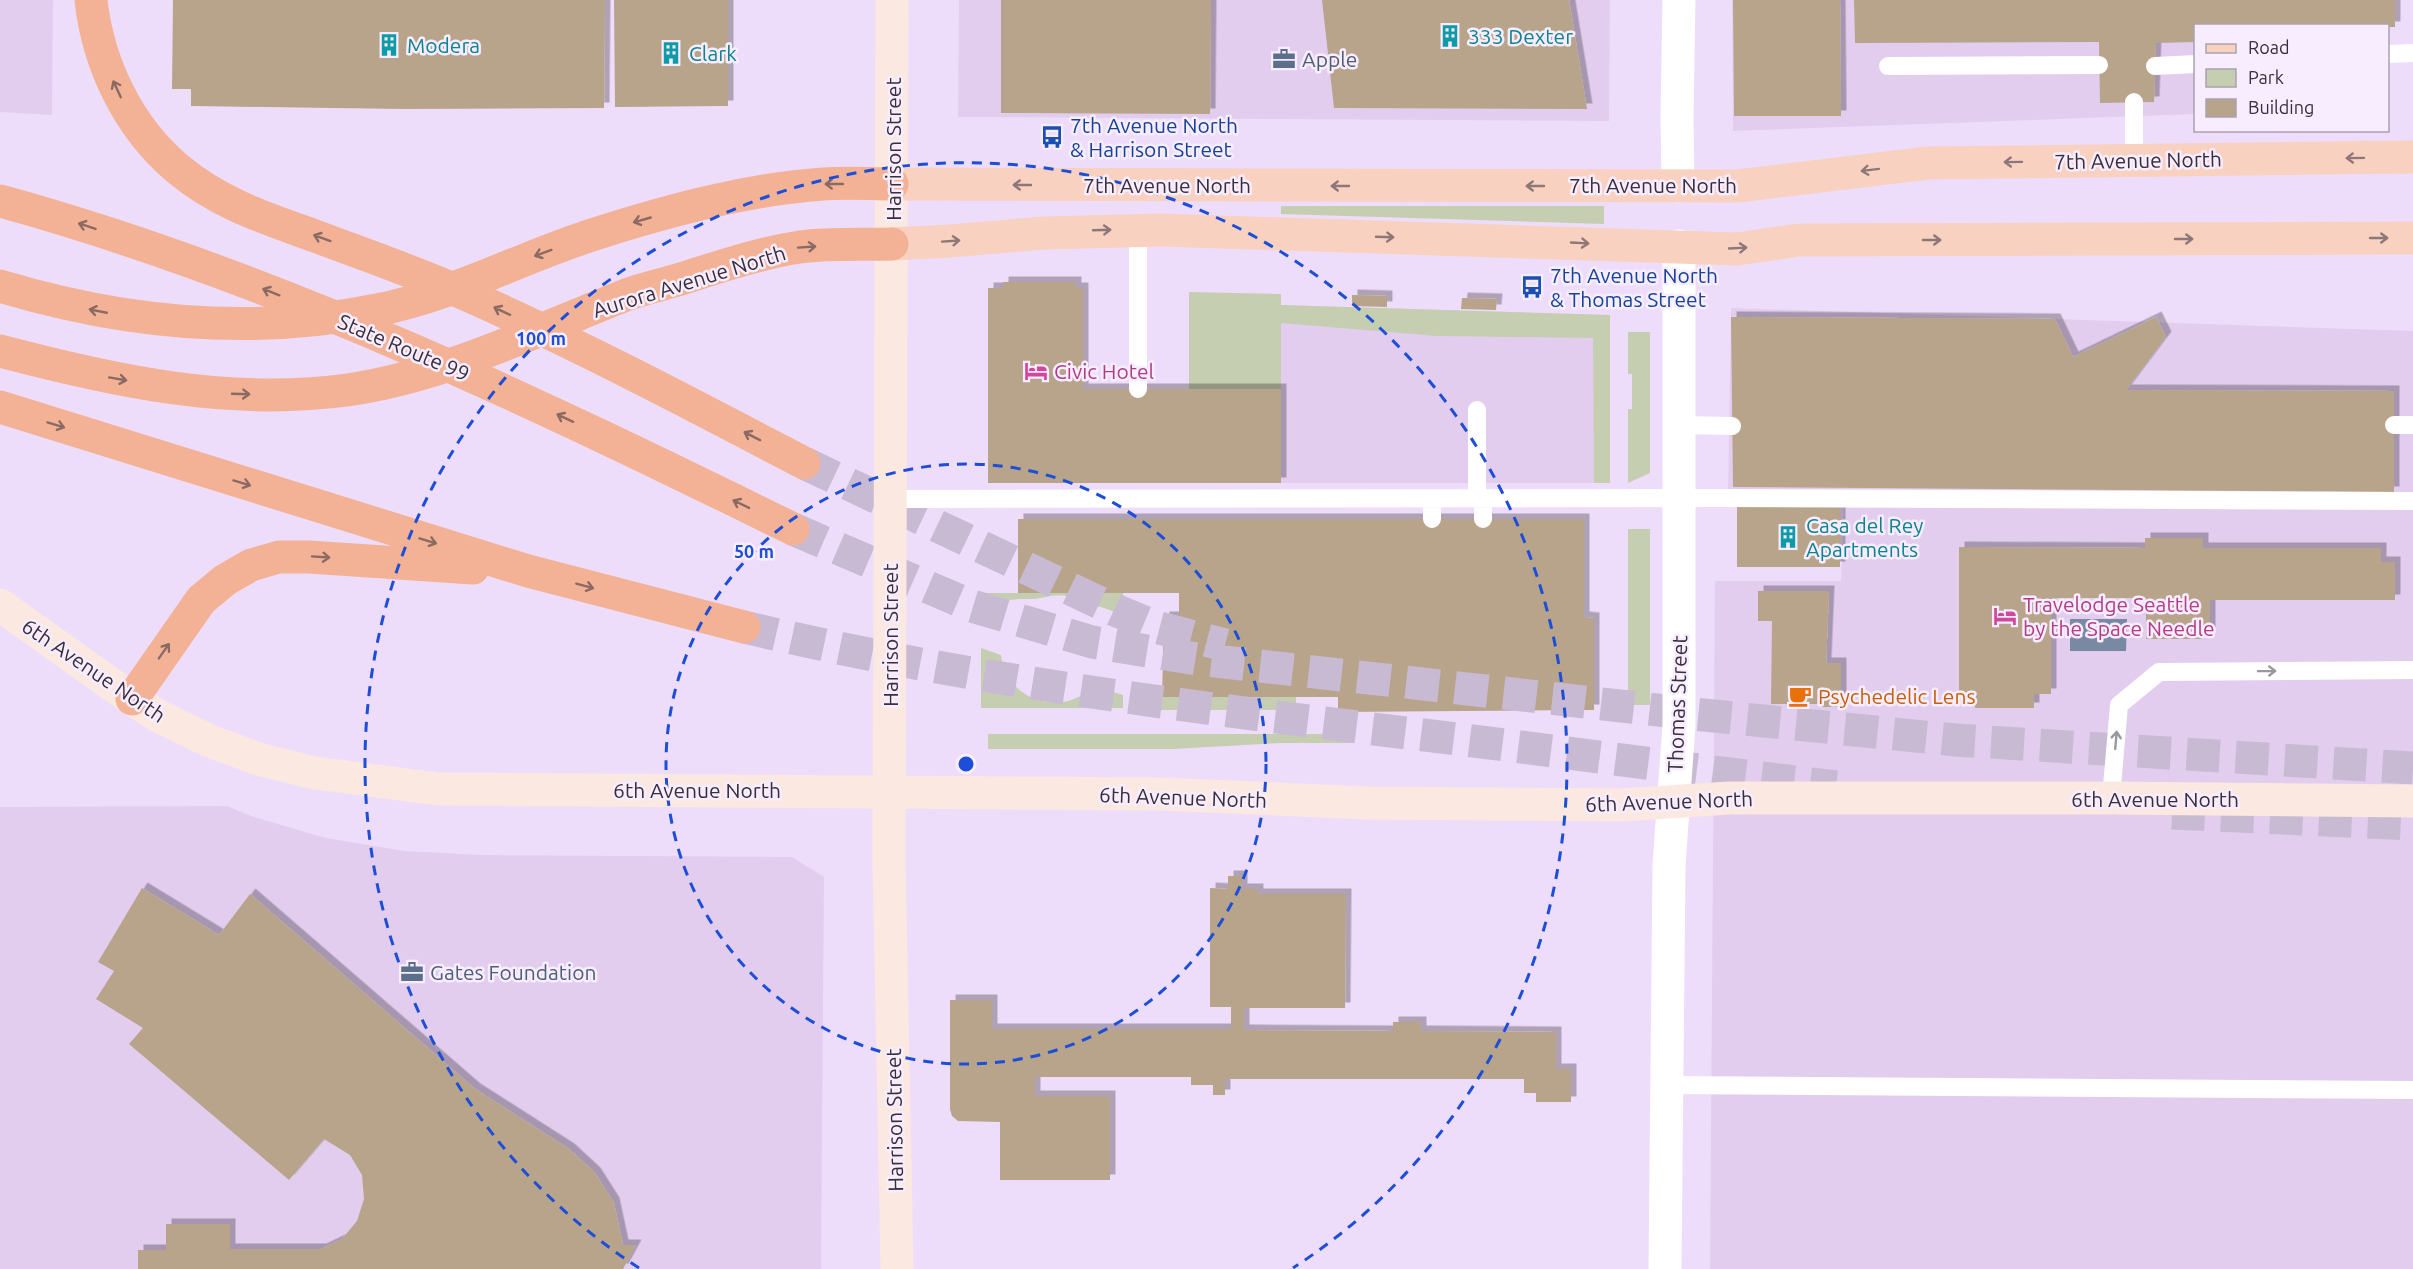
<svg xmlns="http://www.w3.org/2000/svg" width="2413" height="1269" viewBox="0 0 2413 1269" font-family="Ubuntu,sans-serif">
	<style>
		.built { fill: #e2cdef }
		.green { fill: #c6ceb1 }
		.water { fill: #7989a4 }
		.building { fill: #b7a48a; filter: url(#shadow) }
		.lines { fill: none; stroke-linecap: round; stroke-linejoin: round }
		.motorway-tunnel { stroke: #c9bad4; stroke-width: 33; stroke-dasharray: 33 16; stroke-linecap: butt }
		.service { stroke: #fff; stroke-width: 18 }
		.minor { stroke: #fff; stroke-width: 33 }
		.secondary { stroke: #fbe8e0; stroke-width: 33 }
		.primary { stroke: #f8d1c0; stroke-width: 33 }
		.motorway { stroke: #f3b296; stroke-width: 33 }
		.oneway { stroke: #8c6a64 }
		.oneway2 { stroke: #8e7877 }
		.oneway3 { stroke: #9b989d }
		.ring { fill: none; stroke: #1d4ed8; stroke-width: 3; stroke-dasharray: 10 8 }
		.labels { text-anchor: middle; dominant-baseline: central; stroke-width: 5; stroke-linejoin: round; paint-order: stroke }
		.culture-label { font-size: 21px; fill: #0d838f; stroke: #f7edff; text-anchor: start }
		.service-label { font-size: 21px; fill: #4e5e75; stroke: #f7edff; text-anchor: start }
		.transit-label { font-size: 21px; fill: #164399; stroke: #f7edff; text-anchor: start }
		.street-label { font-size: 21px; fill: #37303b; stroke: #f7edff }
		.hotel-label { font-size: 21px; fill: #b23c85; stroke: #f7edff; text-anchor: start }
		.food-label { font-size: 21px; fill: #c56008; stroke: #f7edff; text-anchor: start }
		.centre { fill: #1d4ed8; stroke: #f7edff; stroke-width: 3 }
		.ring-label { font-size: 18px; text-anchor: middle; font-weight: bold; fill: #1d4ed8; stroke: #f7edff; stroke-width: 5; stroke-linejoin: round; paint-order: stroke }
	</style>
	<defs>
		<filter id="shadow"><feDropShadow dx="5.5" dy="-5.5" stdDeviation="0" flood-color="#0004"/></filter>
	</defs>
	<rect width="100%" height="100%" fill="#eeddfa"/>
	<path class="built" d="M0,0H53L52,115L0,112Z
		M959,0H1610L1609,121L958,117Z
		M1732,0H2387L2196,26L2195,114L1733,131Z
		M1281,305L1610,315V483H1281Z
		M1731,308L2413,331V1269H1710L1715,581H1841L1844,502L1728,499Z
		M227,806L251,816L326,838L404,851L481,855L792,857L824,877L821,1269H0V807Z"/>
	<path class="green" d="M1281,206H1604V224L1281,214Z
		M1189,292L1281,294V305L1610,315V483H1594L1593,338L1437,336L1281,323V389H1189Z
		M1628,332H1650V473L1628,483V409H1632V374H1628Z
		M1628,529H1650V705H1628Z
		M981,593H1123V618C1112,609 1102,607 1088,605C1081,604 1074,598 1067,596C1053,593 1042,599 1030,599C1010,599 997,600 981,613Z
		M981,648L1001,655C1007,702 1062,718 1094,686L1123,695V708H981Z
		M1155,692H1162L1163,697H1296V710H1155Z
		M988,734H1350V743H1281L1173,749H988Z"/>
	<path class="water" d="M2070,619H2127L2126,651H2070Z"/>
	<path class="building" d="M173,0H605L604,108L404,109L191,106V89H172Z
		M614,0H728V106L615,107Z
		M1001,0H1211L1210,114L1001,113Z
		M1322,0H1569L1587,109L1334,108Z
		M1733,0H1840L1841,116H1734Z
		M1854,0H2395V27L2196,26V42L2156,43L2154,102L2100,103L2099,42L1855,43Z
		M1003,282H1076V288H1083V389H1281V483H988V288H1003Z
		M1352,295L1387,296V307L1352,306Z
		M1462,298L1497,299L1496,310L1461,309Z
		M1731,317L2055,319L2073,357L2156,317L2166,337L2126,390L2394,391V492L1733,487Z
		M1737,506H1840V567H1737Z
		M1018,519H1584V617L1594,618V710L1338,712V697H1162L1164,617H1179V593H1018Z
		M2145,538H2203V548H2381V562H2395V600H2210V633H2202V639H2146V598H2051V694H2034V708H1975V694H1959V547L2145,548Z
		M1758,591H1829L1826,663H1841V707H1822V704H1771L1772,621H1758Z
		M1228,876H1242V889H1258V894H1346L1345,1008H1244V1030L1393,1031V1022H1421V1031L1556,1032V1069H1571V1102H1536V1093H1524V1079H1225V1095H1213V1085H1191V1077H1035V1096H1110V1180H1000V1122L958,1121L952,1116L950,1109V1000H992V1029H1231V1007H1210V888L1228,889Z
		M142,888L219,935L250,894L475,1089L569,1149L595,1173L614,1203L623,1245H636L623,1269H138V1250H166V1224H230V1249H321L342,1239L357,1221L364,1199L362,1175L350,1155L324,1139L289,1180L129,1044L143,1028L96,999L114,971L98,962Z"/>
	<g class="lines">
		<path class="motorway-tunnel" d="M804,463L1115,610L1156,627L1225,645
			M793,529L972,606L1092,642L1197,659L1693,714L1956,740L2413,768
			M744,627C962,679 1184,706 1407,733C1550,750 1693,770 1836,787
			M2172,813L2413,824"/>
		<path class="service" d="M2388,54L2413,53
			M1888,66L2099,65
			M2155,66L2196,64
			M2134,102V160
			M1138,230V389
			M1477,410V499
			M1679,425L1732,426
			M2394,425H2413
			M891,499L1723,498L2413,501
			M1432,499V519
			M1483,499V519
			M2111,798L2119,705L2159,672L2413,670
			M1666,1085L2413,1090"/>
		<path class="minor" d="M1678,186L1677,117L1679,0
			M1665,1269L1669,865L1679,725V246"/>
		<path class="secondary" d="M892,0L889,860L897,1269
			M0,605L132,699L160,717L210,741L261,760L315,773L438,789L1161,794L1369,803L1622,805L1729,798H2111L2413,801"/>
		<path class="primary" d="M892,184L1738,186L1928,163L2413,157
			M892,244L950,241L1044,233L1161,230L1737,249L1799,240L2413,238"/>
		<path class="motorway" d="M91,0C98,64 128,127 178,169C220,204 265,218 315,236C366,255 418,273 467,295C582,346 693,405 804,463
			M0,201C277,277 536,403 793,529
			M0,286C123,323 250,336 377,310C454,295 524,256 598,233C670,210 748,189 823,184C846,182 869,184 892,184
			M0,351C113,381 230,406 347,390C445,376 535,331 626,295C645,288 665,284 684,278C722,266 760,253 800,247C830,243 862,245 892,244
			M0,407L528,571L744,627
			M132,699L201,600L225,580L251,565L279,557H309L473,568"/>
	</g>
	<defs><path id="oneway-shaft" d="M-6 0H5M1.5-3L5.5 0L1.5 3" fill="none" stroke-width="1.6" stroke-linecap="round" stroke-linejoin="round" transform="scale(1.5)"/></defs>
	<g class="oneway">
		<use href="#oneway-shaft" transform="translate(117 89) rotate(-115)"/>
		<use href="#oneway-shaft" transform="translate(834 184) rotate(180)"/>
		<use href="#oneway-shaft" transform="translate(642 220) rotate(164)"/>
		<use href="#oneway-shaft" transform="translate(87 226) rotate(-162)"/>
		<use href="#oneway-shaft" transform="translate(322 238) rotate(-160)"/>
		<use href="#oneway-shaft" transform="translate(807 247) rotate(-4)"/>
		<use href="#oneway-shaft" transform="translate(543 253) rotate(160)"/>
		<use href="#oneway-shaft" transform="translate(271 292) rotate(-158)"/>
		<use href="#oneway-shaft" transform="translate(98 311) rotate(-169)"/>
		<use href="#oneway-shaft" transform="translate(502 311) rotate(-155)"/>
		<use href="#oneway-shaft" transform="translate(118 379) rotate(10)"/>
		<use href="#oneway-shaft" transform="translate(241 394) rotate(2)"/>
		<use href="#oneway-shaft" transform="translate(565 418) rotate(-155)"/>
		<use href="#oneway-shaft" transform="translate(56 425) rotate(17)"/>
		<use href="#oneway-shaft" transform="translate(752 436) rotate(-153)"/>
		<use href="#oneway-shaft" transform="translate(242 483) rotate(17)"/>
		<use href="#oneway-shaft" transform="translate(741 504) rotate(-154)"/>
		<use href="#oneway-shaft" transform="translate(428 541) rotate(17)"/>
		<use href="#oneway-shaft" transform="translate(321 557) rotate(4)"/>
		<use href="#oneway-shaft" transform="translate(585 586) rotate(15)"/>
		<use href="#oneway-shaft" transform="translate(164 651) rotate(-55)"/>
	</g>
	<g class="oneway2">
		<use href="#oneway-shaft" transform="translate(2355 158) rotate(179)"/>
		<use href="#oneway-shaft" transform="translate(2013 162) rotate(179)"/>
		<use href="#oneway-shaft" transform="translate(1870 170) rotate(173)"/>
		<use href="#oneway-shaft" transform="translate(1022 185) rotate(-180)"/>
		<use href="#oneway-shaft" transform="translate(1340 186) rotate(180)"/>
		<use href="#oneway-shaft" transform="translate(1535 186) rotate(-180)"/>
		<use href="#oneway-shaft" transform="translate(1102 230) rotate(-2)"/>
		<use href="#oneway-shaft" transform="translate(1385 237) rotate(2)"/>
		<use href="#oneway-shaft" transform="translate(2379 238)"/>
		<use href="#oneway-shaft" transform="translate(2184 239)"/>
		<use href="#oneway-shaft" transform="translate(1932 240)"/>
		<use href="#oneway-shaft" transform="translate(951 241) rotate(-4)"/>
		<use href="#oneway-shaft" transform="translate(1580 243) rotate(3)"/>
		<use href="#oneway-shaft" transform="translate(1738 248) rotate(-3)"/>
	</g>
	<g class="oneway3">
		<use href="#oneway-shaft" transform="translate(2267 671) rotate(-1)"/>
		<use href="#oneway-shaft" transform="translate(2116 740) rotate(-85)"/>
	</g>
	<g class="ring">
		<circle cx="966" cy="764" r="300"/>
		<path d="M639 1268A601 601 0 1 1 1293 1268"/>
	</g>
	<defs>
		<g id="building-bare" transform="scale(1.8)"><path d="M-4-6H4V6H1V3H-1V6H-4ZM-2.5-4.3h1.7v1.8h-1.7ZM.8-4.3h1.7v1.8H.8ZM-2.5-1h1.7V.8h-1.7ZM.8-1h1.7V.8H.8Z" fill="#0f9aa8" stroke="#f7edff" stroke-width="2.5" paint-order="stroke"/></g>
		<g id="office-bare" transform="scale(1.8)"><path d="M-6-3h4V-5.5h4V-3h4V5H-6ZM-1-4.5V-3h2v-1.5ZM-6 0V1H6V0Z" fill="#5c6f8a" stroke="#f7edff" stroke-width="2.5" paint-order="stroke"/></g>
		<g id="bus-bare" transform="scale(1.8)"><path d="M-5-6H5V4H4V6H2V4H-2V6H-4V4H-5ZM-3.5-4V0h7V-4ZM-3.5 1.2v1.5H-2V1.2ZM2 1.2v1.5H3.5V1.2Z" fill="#1a4fb4" stroke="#f7edff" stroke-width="2.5" paint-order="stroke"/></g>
		<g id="hotel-bare" transform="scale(1.8)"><path d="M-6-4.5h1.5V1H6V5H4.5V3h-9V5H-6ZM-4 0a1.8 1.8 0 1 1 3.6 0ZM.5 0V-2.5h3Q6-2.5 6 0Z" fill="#d1479c" stroke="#f7edff" stroke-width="2.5" paint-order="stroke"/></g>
		<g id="cafe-bare" transform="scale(1.8)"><path d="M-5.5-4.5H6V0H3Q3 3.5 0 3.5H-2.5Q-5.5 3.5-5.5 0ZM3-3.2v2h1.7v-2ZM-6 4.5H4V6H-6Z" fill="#e8710a" stroke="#f7edff" stroke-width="2.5" paint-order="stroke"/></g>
	</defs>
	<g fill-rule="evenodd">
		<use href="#building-bare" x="1450" y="36"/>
		<use href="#building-bare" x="389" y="45"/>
		<use href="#building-bare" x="671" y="53"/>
		<use href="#office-bare" x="1284" y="59"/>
		<use href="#bus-bare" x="1052" y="137"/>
		<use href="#bus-bare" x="1532" y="287"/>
		<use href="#hotel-bare" x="1036" y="371"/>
		<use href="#building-bare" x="1788" y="537"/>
		<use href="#hotel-bare" x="2005" y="616"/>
		<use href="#cafe-bare" x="1800" y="696"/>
		<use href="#office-bare" x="412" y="972"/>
	</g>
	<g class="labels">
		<g class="culture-label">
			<text x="1468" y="36">333 Dexter</text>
			<text x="407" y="45">Modera</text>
			<text x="689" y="53">Clark</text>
			<text x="1806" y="525">Casa del Rey<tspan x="1806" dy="24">Apartments</tspan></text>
		</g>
		<g class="service-label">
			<text x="1302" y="59">Apple</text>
			<text x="430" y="972">Gates Foundation</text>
		</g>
		<g class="transit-label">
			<text x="1070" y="125">7th Avenue North<tspan x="1070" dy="24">&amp; Harrison Street</tspan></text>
			<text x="1550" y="275">7th Avenue North<tspan x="1550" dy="24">&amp; Thomas Street</tspan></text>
		</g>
		<g class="street-label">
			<text transform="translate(893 149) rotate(-90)">Harrison Street</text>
			<text transform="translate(2138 160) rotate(-1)">7th Avenue North</text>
			<text x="1167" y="185">7th Avenue North</text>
			<text x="1653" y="185">7th Avenue North</text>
			<text transform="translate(689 281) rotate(-17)">Aurora Avenue North</text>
			<text transform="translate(404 347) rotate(23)">State Route 99</text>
			<text transform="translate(890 635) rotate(-90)">Harrison Street</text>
			<text transform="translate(94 670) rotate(34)">6th Avenue North</text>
			<text transform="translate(1677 704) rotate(-88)">Thomas Street</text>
			<text x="697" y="790">6th Avenue North</text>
			<text transform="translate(1183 797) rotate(2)">6th Avenue North</text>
			<text x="2155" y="799">6th Avenue North</text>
			<text transform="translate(1669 801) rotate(-2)">6th Avenue North</text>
			<text transform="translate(894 1120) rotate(-91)">Harrison Street</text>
		</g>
		<g class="hotel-label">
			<text x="1054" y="371">Civic Hotel</text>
			<text x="2023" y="604">Travelodge Seattle<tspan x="2023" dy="24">by the Space Needle</tspan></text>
		</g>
		<g class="food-label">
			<text x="1818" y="696">Psychedelic Lens</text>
		</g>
	</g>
	<circle cx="966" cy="764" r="9" class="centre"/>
	<g class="ring-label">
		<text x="541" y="345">100 m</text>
		<text x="754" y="558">50 m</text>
	</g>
	<rect x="2194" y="24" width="195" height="108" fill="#f7edff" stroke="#aaa1b1" stroke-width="1.5"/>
	<rect x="2206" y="44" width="30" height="9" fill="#f8d1c0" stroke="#aaa1b1" stroke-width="1.5"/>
	<text x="2248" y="54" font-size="18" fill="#37303b">Road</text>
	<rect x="2206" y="69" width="30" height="18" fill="#c6ceb1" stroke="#aaa1b1" stroke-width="1.5"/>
	<text x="2248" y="84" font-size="18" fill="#37303b">Park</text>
	<rect x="2206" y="99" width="30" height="18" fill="#b7a48a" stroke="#aaa1b1" stroke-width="1.5"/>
	<text x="2248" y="114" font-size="18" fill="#37303b">Building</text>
</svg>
